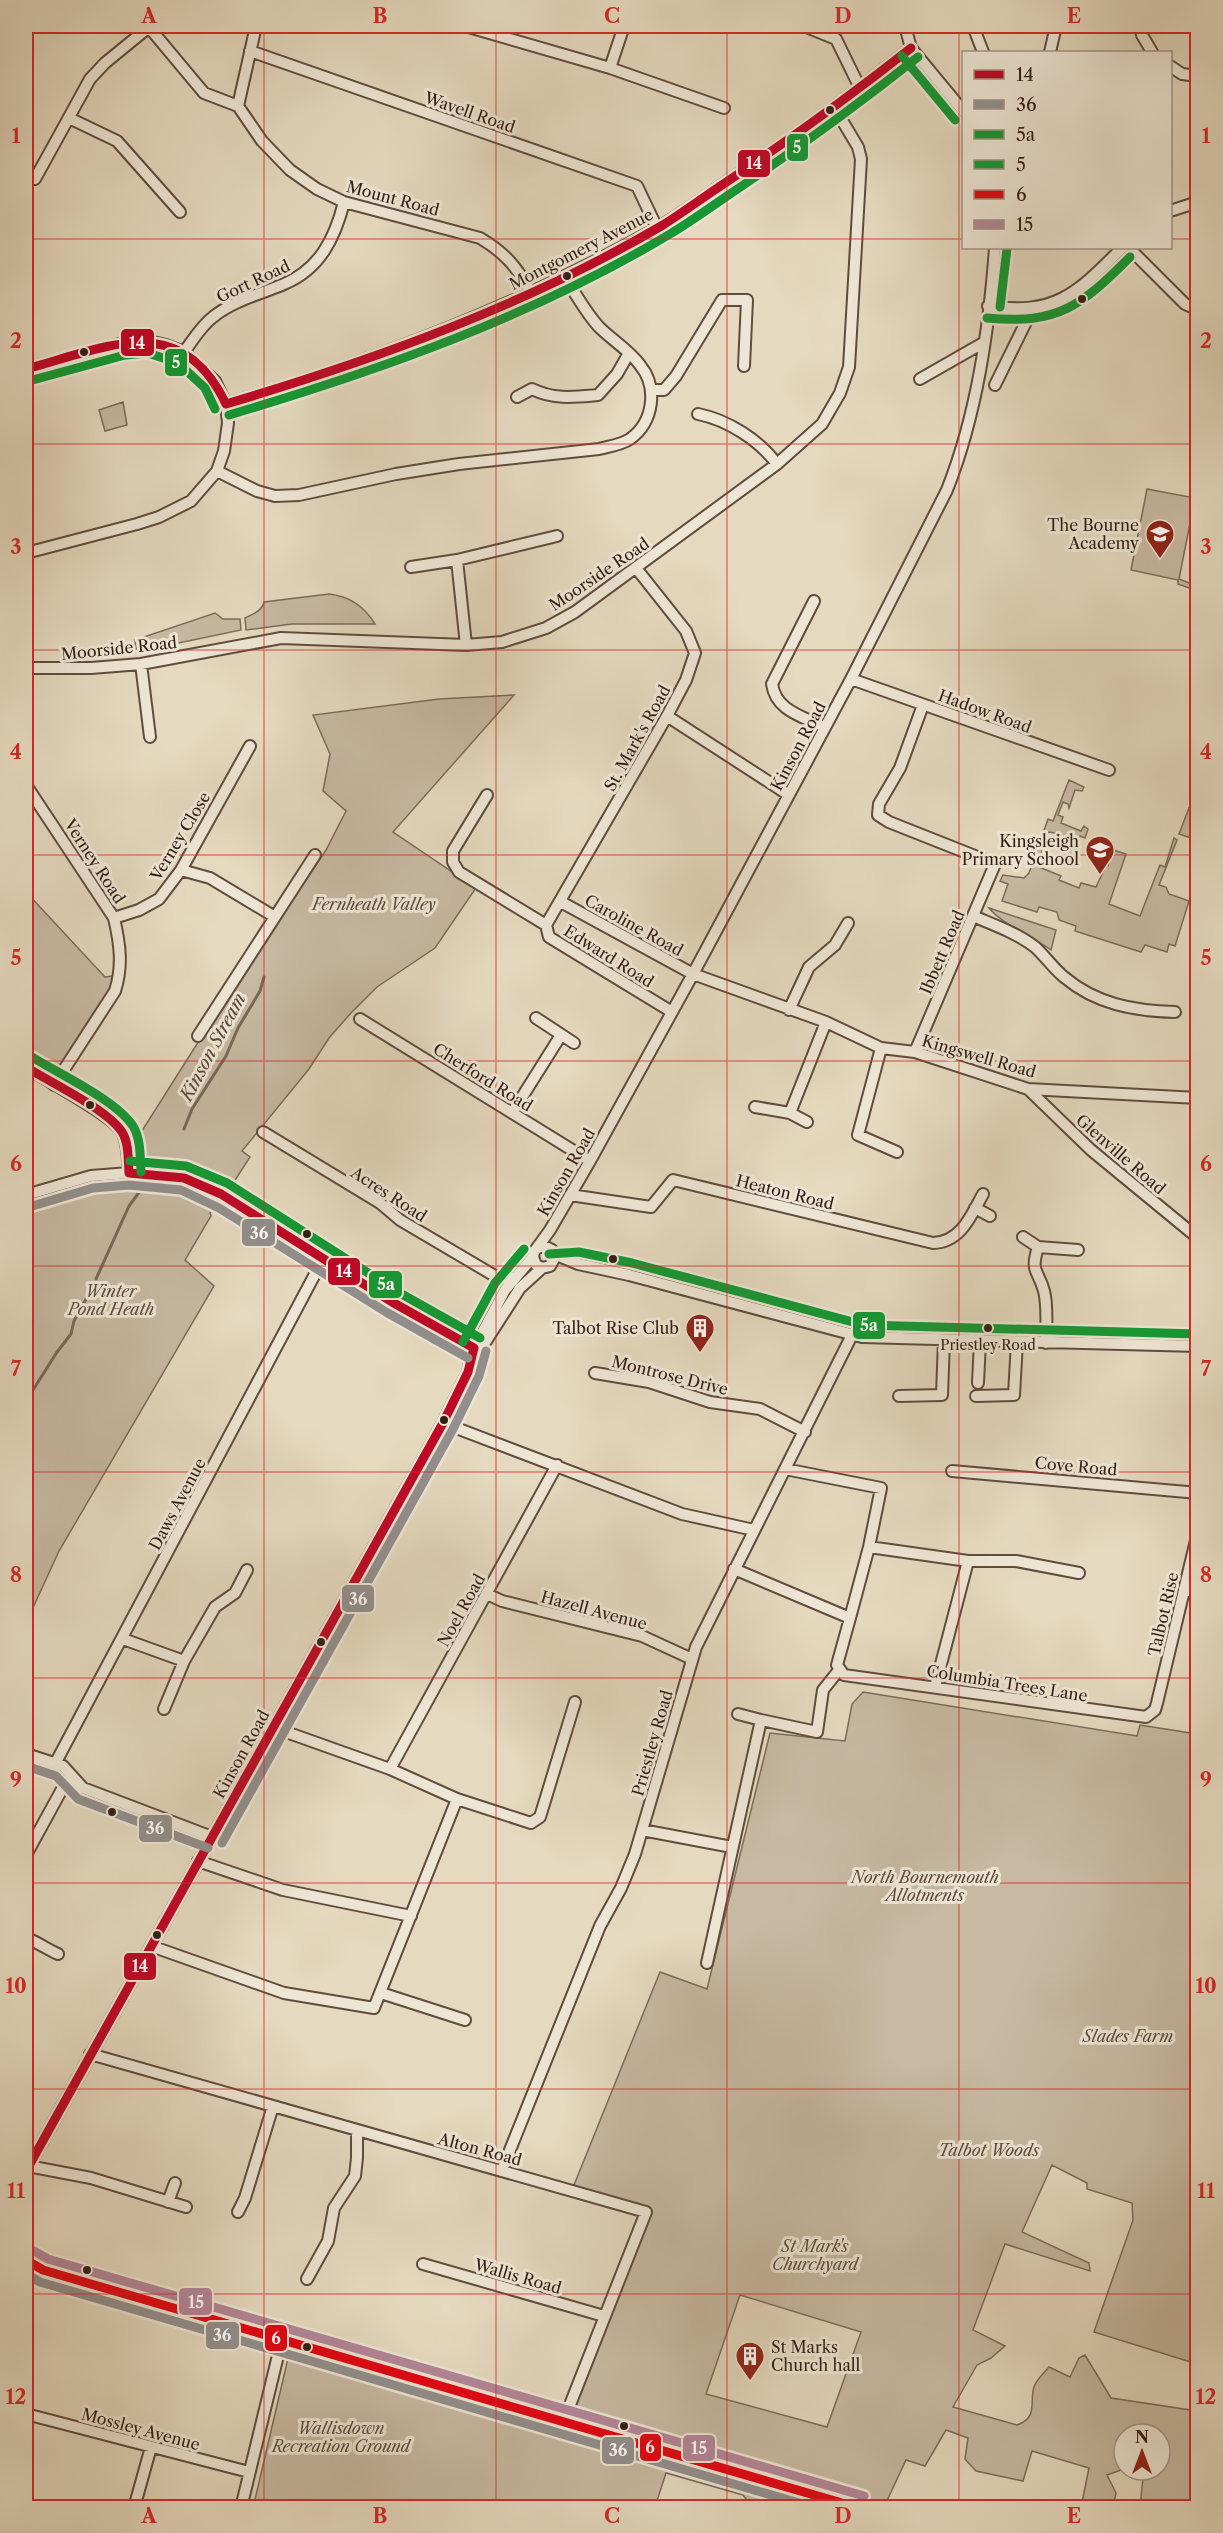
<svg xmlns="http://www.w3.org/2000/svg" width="1223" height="2533" viewBox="0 0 1223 2533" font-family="'Libre Caslon Text',serif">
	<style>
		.green { fill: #c7b9a2; stroke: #7c6b5b; stroke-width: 1.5; fill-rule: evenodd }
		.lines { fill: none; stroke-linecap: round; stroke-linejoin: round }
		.stream { stroke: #796758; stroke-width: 3 }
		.minor-casing { stroke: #5f4c3f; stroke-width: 14 }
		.major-casing { stroke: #321d14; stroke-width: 16 }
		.minor { stroke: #eee6d5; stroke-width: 10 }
		.major { stroke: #e5d9bf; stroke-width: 14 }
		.bus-1-casing { stroke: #eee6d5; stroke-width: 14 }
		.bus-2-casing { stroke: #eee6d5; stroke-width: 14 }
		.bus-3-casing { stroke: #eee6d5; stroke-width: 14 }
		.bus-4-casing { stroke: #eee6d5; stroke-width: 14 }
		.bus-5-casing { stroke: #eee6d5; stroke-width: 14 }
		.bus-6-casing { stroke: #eee6d5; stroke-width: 14 }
		.bus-1 { stroke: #be0826; stroke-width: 9 }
		.bus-2 { stroke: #928f8e; stroke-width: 9 }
		.bus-3 { stroke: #149934; stroke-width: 9 }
		.bus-4 { stroke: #149934; stroke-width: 9 }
		.bus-5 { stroke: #e30513; stroke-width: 9 }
		.bus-6 { stroke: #b38699; stroke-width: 9 }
		.grid { fill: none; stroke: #d62828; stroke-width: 1.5; stroke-opacity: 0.55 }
		.bus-dot { fill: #321d14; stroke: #eee6d5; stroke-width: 2 }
		.labels { text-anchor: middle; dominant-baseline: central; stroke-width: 6; stroke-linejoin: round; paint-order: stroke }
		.bus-label { font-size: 14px; fill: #321d14; stroke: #eee6d5 }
		.street-label { font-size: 16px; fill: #321d14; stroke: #eee6d5 }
		.poi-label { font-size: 16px; fill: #321d14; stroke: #eee6d5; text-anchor: end }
		.park-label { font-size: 16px; font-style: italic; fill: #5f4c3f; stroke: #eee6d5 }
		.water-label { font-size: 18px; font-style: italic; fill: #5b483c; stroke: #eee6d5 }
		.line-badge { stroke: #eee6d5; stroke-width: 2 }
		.badge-label { font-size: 16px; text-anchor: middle; font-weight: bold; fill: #fff }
		.neatline { fill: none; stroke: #d62828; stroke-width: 2 }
		.grid-label { font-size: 20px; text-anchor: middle; font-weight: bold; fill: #d62828 }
	</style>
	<rect width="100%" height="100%" fill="#e5d9bf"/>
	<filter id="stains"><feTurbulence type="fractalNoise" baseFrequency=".00333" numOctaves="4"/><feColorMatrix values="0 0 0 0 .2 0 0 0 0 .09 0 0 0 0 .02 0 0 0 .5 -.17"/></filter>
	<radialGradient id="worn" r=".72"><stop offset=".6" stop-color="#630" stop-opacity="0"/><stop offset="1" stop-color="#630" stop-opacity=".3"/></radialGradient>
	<path class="green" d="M123,402L127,425L105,431L99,410Z
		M1147,489L1195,498L1179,579L1197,586V591L1178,584V580L1131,570Z
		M329,594C349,596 364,606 375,624H292L246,630L245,618C253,614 262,611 264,602Z
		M215,613L223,619H240L241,630L150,649H136L135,640Z
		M514,695L393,832L476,888L435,948L377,987L351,1013L329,1038L309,1069L242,1151L250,1157L230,1188L199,1172L141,1159L131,1135L140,1134L209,1025L326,850L346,811L323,791L330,754L313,715L439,699Z
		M1069,780L1084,787L1082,791L1075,790L1069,808L1068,804L1063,802L1058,815L1063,817L1061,823L1081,831L1084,826L1088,829L1085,838L1080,836L1073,856L1062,849L1055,833L1049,832L1045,835L1039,867L1061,876L1059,880L1079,888L1081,883L1096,887L1102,874L1098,872L1103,864L1108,866L1113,850L1126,854L1109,904L1140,916L1160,865L1165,867L1174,838L1177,840L1159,885L1166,887L1169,894L1189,901L1175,946L1169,944L1167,952L1145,945L1141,952L1075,931L1076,926L1059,920L1057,912L1039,907L1037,912L1002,901L1008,884L1000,881L1003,875L1024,878L1029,873L1048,819L1053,821Z
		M1189,808L1197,811V840L1179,834Z
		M26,892L105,977L120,975L54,1085L26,1067Z
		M989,908L1056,930L1051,950C1032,936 1003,925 989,908Z
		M91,1176L184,1178L221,1194L210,1213L211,1216L185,1260L214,1286L59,1551L26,1623V1195Z
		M863,1692L1137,1736L1140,1725L1197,1734V2364L1094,2332L1133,2220L1132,2203L1087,2189V2183L1052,2165L1022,2232L1089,2263L1090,2271L1005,2244L973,2330L1005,2346L991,2358L977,2365L953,2407L1017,2425C1039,2418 1029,2400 1034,2387C1036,2380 1044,2373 1049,2367L1070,2377L1079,2358L1085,2355L1111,2398L1197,2411V2507H1140L1143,2478L1127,2470H1160V2434H1124V2469L1107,2475L1116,2493L1113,2507H1081L1089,2468L1032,2451L1023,2481L976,2471L965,2459L968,2438L946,2430L925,2466L906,2460L884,2507L861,2508L564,2420L646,2212L572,2190L660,1972L707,1989L770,1733L845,1741L852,1704ZM740,2295L861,2332L827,2427L706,2394Z
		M294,2351L562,2424L846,2507H783L763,2501L749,2503L743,2495L666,2473L655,2507L253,2508L289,2354Z"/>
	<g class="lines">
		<path class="stream" d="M184,1129L192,1109L226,1056L238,1028L260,991L264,977
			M96,1279L129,1206L143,1187
			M26,1401L57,1352L71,1334L74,1321L91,1290"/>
		<g class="minor-casing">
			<path id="minor" d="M148,26L204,93L238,106L262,141L290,170L317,189L344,202L480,238C507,254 516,267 532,293
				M465,26L610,68L724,108
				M804,26L836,39L860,88
				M905,26L911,48L964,112
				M973,26L983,52
				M1140,26L1142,35L1152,52
				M250,51L637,186L657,228
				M1050,52L1056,26
				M1170,66L1182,74L1198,76
				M610,68L624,26
				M238,106L256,26
				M69,118L117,141L180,212
				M35,179L90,79L105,63L149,27
				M1170,211L1198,202
				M1129,248L1185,304L1198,310
				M988,306C1056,316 1077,293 1122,248
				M184,352C193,340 201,326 213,317C234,300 261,294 284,284C320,269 335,238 344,202
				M26,369L123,343L149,341L166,345L184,352L215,381L226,404L228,423L224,451L217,471L191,501L159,517L137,524L26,553
				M920,379L983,343
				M995,385L1026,322L1028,309
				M652,390H664L676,376L722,300H747L744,366
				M517,397L532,389C554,400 575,397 598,395L617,374L629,353
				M226,404C375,361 519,306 655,229C677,217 698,201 719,187C785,144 849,97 911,48
				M698,414C728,420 759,440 777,464
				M217,471L257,491L275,496L299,495L396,474L459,464L599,449C610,446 621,445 630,439C654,422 658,387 640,365C629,350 612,340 599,327C586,313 576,294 565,278
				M411,567L457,560
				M814,601L772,684C776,711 802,716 824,727
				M466,645L457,560L557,536
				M141,664L150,737
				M26,668H91L141,664L281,638L466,645L502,642L546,628L575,612L777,464L822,424L840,393L849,367L861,159L858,147L834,107
				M851,679L1109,770
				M667,716L789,795
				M26,785L114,918C120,944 123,966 115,991L54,1085
				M487,795L453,851V862L459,872L546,925L549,937L672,1012
				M181,870L210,878L275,917
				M561,902L693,974L826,1022L881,1048L915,1052L1028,1089L1198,1098
				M973,916C994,925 1017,933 1035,947C1045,956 1053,968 1064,977C1096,1004 1134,1011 1175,1012
				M114,918L139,910L159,899L181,870L250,746
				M546,925L667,716L686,680L695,653L686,631L636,568
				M789,1010L809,967L835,945L848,923
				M536,1018L574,1043
				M360,1019L590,1161
				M198,1036L315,855
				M881,1048L858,1135L897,1152
				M915,1052L995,864L889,822L878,815L879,804L900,768L923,705
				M26,1067C45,1080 112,1115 122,1132C128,1142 128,1160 129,1173
				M1028,1089L1091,1150L1198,1238
				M755,1107L790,1113L826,1022
				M512,1113L561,1035
				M790,1113L807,1122
				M263,1132L380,1203L400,1220L500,1279L513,1278
				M26,1195L91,1176L129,1173L184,1178L225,1197L392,1302L474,1348
				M570,1195L651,1207L673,1180L933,1243C961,1242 971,1216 983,1194
				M975,1208L990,1216
				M1023,1237L1038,1247
				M537,1248L544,1246L552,1250L554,1259L550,1266L542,1268L536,1265L533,1257L534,1252L550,1230L590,1161L693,974L851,679L947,490C977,414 989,329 995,248
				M554,1254L578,1264L629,1275L862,1337L1198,1346
				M1046,1343C1046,1327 1048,1306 1044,1291C1038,1269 1030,1273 1038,1247L1078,1250
				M474,1348L486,1341L520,1288L542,1268
				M595,1373L649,1382L710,1402L760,1409L805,1432
				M978,1383L980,1341
				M899,1396L942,1395L944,1340
				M976,1396L1014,1395L1017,1342
				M443,1423L682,1514L754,1530
				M952,1471L1198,1493
				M869,1547L968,1561L935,1687
				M968,1561H1016L1079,1573
				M734,1569L850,1618L869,1547L881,1488L785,1469
				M1184,1589L1198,1592
				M487,1594L502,1601L642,1636L692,1659
				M850,1618L837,1665L844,1675L1146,1717L1155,1710L1157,1703L1198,1532
				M123,1639L184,1661L164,1709
				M184,1661L215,1607L235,1593L247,1570
				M738,1714L761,1720
				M272,1727L390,1769L457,1799L531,1823L540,1817L575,1702
				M26,1754L63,1766L83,1788L212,1837
				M56,1762L323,1259
				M390,1769L557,1465
				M642,1830L732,1847
				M26,1855L61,1791L73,1777
				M198,1861L283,1890L411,1916
				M26,1938C38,1942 46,1949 58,1954
				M151,1946L284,1993L374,2008L457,1799
				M707,1963L761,1720L817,1732L823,1690L839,1670
				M381,1993L465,2020
				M90,2054L646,2212L564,2420
				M28,2166L91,2178L186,2207
				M502,2170L600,1926L621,1888L635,1854L696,1647L852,1335
				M26,2171L443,1423L468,1372L474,1348L482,1333L505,1290L533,1257
				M168,2202L175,2183
				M238,2212L245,2198L273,2106
				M423,2264L604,2316
				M307,2279L328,2241L334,2208L355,2176L357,2158V2130
				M26,2414L249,2472
				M134,2508L151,2447
				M241,2508L282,2339"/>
		</g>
		<g class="major-casing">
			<path id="major" d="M26,2269L43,2270L135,2295L861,2508"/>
		</g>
		<use href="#minor" class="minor"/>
		<use href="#major" class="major"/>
		<g class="bus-1-casing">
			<path id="bus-1" d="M26,369C105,348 180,308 226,404
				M226,404C377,359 527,305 663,225C682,213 701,199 719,187C785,143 849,97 911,48
				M26,1067C51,1083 107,1109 122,1132C129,1143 128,1160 129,1173
				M129,1173L184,1178L221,1194L392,1302L474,1348
				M26,2171L443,1423L468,1372L474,1348"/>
		</g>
		<g class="bus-2-casing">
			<path id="bus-2" d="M29,1207L93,1188L129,1185L181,1190L219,1208L386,1312L468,1358
				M26,1766L56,1776L78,1799L208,1848
				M222,1843L453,1429L479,1376L486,1351
				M26,2274L40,2282L816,2508"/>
		</g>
		<g class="bus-3-casing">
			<path id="bus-3" d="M32,1057C59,1074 116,1100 133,1126C141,1139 140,1157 141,1172
				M130,1161L186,1166L227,1183L398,1292L480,1338
				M549,1254L579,1252L632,1263L864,1325L1198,1334
				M463,1342L495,1283L524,1249"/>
		</g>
		<g class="bus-4-casing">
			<path id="bus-4" d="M902,56L955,120
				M1000,307L1007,249
				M987,318C1059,325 1082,305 1130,257
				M29,381L125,355L148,353L178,363L205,388L215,409
				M229,415C381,370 533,316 670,234C690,222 708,209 727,196C793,152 856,106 918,57"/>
		</g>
		<g class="bus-5-casing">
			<path id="bus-5" d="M26,2260L43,2270L859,2508"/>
		</g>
		<g class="bus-6-casing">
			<path id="bus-6" d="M32,2250L48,2259L864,2496"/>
		</g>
		<use href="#bus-1" class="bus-1"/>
		<use href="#bus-2" class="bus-2"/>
		<use href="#bus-3" class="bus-3"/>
		<use href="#bus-4" class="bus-4"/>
		<use href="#bus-5" class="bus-5"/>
		<use href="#bus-6" class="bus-6"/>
	</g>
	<path class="grid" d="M264,26V2508M496,26V2508M727,26V2508M959,26V2508M26,239H964M1170,239H1198M26,444H1198M26,650H1198M26,855H1198M26,1061H1198M26,1266H1198M26,1472H1198M26,1678H1198M26,1883H1198M26,2089H1198M26,2294H1198"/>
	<defs>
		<g id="school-pin" transform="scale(1.5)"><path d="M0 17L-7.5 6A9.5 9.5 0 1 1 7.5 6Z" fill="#8f2418" stroke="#eee6d5"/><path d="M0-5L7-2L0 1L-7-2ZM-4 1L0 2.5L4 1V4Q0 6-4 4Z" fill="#fff"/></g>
		<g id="building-pin" transform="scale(1.5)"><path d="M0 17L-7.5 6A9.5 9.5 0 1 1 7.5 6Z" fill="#8f2418" stroke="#eee6d5"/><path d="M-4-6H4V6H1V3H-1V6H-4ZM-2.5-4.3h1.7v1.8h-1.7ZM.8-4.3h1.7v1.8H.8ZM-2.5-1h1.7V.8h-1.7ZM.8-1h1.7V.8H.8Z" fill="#fff"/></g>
	</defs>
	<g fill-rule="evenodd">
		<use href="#school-pin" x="1160" y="534"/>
		<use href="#school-pin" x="1100" y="850"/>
		<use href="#building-pin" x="700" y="1328"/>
		<use href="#building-pin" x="750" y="2356"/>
	</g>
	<g class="bus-dot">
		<circle cx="830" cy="110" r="5"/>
		<circle cx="567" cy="276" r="5"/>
		<circle cx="1082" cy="299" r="5"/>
		<circle cx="84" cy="352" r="5"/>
		<circle cx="90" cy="1105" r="5"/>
		<circle cx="307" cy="1234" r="5"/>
		<circle cx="613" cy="1259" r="5"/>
		<circle cx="988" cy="1328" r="5"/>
		<circle cx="444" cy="1420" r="5"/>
		<circle cx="321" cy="1642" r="5"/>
		<circle cx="112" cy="1812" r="5"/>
		<circle cx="157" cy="1935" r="5"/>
		<circle cx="87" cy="2270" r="5"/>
		<circle cx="307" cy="2347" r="5"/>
		<circle cx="624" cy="2426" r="5"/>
	</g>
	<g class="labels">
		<g class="bus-label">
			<text x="988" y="1345">Priestley Road</text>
		</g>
		<g class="street-label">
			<text transform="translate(470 112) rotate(19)">Wavell Road</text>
			<text transform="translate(393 198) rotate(15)">Mount Road</text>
			<text transform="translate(581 249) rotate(-27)">Montgomery Avenue</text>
			<text transform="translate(253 281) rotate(-25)">Gort Road</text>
			<text transform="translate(599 574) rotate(-34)">Moorside Road</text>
			<text transform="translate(119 648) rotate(-6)">Moorside Road</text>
			<text transform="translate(985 711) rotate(20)">Hadow Road</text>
			<text transform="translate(637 738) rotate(-61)">St. Mark's Road</text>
			<text transform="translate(798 746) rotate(-62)">Kinson Road</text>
			<text transform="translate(180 836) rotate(-59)">Verney Close</text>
			<text transform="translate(95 861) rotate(57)">Verney Road</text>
			<text transform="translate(634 925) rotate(29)">Caroline Road</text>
			<text transform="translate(942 952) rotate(-67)">Ibbett Road</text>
			<text transform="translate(609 956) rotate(32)">Edward Road</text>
			<text transform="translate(979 1056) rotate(16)">Kingswell Road</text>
			<text transform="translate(483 1077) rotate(32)">Cherford Road</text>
			<text transform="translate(1121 1154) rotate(41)">Glenville Road</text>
			<text transform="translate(566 1172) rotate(-60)">Kinson Road</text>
			<text transform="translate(785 1192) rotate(14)">Heaton Road</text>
			<text transform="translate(389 1194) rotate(33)">Acres Road</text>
			<text transform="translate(670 1375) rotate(14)">Montrose Drive</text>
			<text transform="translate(1076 1466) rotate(5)">Cove Road</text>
			<text transform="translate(177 1504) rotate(-62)">Daws Avenue</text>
			<text transform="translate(461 1610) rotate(-61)">Noel Road</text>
			<text transform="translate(594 1610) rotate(15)">Hazell Avenue</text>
			<text transform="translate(1163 1614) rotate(-77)">Talbot Rise</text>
			<text transform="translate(1007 1683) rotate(9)">Columbia Trees Lane</text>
			<text transform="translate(652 1743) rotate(-74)">Priestley Road</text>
			<text transform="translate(241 1754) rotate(-61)">Kinson Road</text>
			<text transform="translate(480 2149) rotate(15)">Alton Road</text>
			<text transform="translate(518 2276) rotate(16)">Wallis Road</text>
			<text transform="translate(141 2429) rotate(15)">Mossley Avenue</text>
		</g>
		<g class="poi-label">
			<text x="1139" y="525">The Bourne<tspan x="1139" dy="18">Academy</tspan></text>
			<text x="1079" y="841">Kingsleigh<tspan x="1079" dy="18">Primary School</tspan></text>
			<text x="679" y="1328">Talbot Rise Club</text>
			<text x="771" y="2347" text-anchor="start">St Marks<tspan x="771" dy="18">Church hall</tspan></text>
		</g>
		<g class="park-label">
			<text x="374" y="904">Fernheath Valley</text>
			<text x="111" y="1291">Winter<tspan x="111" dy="18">Pond Heath</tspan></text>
			<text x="925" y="1877">North Bournemouth<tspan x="925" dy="18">Allotments</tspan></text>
			<text x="1128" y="2036">Slades Farm</text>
			<text x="989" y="2150">Talbot Woods</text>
			<text x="815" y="2246">St Mark's<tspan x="815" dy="18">Churchyard</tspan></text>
			<text x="341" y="2428">Wallisdown<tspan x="341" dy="18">Recreation Ground</tspan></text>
		</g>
		<g class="water-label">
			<text transform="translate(213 1047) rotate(-62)">Kinson Stream</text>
		</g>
	</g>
	<g class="line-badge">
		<rect x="786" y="133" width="23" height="29" rx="6" fill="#149934"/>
		<rect x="737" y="149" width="34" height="29" rx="6" fill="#be0826"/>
		<rect x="120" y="328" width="35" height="29" rx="6" fill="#be0826"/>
		<rect x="164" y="348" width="24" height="29" rx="6" fill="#149934"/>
		<rect x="241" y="1218" width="35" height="29" rx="6" fill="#928f8e"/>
		<rect x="327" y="1257" width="34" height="29" rx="6" fill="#be0826"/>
		<rect x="368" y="1270" width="35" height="29" rx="6" fill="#149934"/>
		<rect x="852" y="1311" width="34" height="29" rx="6" fill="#149934"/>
		<rect x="341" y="1584" width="34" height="29" rx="6" fill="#928f8e"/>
		<rect x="138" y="1814" width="35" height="29" rx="6" fill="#928f8e"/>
		<rect x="123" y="1952" width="34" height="29" rx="6" fill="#be0826"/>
		<rect x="178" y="2287" width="35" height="29" rx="6" fill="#b38699"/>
		<rect x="205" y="2321" width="35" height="29" rx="6" fill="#928f8e"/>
		<rect x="264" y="2324" width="24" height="28" rx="6" fill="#e30513"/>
		<rect x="639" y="2433" width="23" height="29" rx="6" fill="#e30513"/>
		<rect x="682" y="2434" width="34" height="28" rx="6" fill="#b38699"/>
		<rect x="601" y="2436" width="34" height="29" rx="6" fill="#928f8e"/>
	</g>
	<g class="badge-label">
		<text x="797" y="153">5</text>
		<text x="754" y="169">14</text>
		<text x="137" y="349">14</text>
		<text x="176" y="368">5</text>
		<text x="259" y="1239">36</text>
		<text x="344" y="1277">14</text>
		<text x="386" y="1290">5a</text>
		<text x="869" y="1331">5a</text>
		<text x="358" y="1605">36</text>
		<text x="155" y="1834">36</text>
		<text x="140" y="1972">14</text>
		<text x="196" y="2308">15</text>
		<text x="222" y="2341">36</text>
		<text x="276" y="2344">6</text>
		<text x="650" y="2453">6</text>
		<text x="699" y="2454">15</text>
		<text x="618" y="2456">36</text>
	</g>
	<rect width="1223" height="2533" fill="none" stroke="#e5d9bf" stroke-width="66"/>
	<rect x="962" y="51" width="210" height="198" fill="#eee6d5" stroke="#a39688" stroke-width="1.5"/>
	<rect x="974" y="70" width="30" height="9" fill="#be0826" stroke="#a39688" stroke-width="1.5"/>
	<text x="1016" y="81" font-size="18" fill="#321d14">14</text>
	<rect x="974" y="100" width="30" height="9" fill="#928f8e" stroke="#a39688" stroke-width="1.5"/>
	<text x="1016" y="111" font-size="18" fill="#321d14">36</text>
	<rect x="974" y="130" width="30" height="9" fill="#149934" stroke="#a39688" stroke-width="1.5"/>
	<text x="1016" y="141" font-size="18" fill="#321d14">5a</text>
	<rect x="974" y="160" width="30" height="9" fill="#149934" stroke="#a39688" stroke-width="1.5"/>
	<text x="1016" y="171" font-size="18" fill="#321d14">5</text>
	<rect x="974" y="190" width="30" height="9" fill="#e30513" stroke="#a39688" stroke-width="1.5"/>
	<text x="1016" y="201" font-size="18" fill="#321d14">6</text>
	<rect x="974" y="220" width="30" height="9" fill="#b38699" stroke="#a39688" stroke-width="1.5"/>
	<text x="1016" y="231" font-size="18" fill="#321d14">15</text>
	<g transform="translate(1142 2452)"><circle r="28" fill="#eee6d5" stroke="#a39688" stroke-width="1.5"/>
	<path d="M0-4.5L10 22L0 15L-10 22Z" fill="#8f2418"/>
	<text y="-9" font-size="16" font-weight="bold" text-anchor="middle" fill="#321d14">N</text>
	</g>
	<rect x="33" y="33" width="1157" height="2467" class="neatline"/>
	<g class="grid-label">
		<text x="149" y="23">A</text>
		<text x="380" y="23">B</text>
		<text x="612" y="23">C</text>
		<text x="843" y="23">D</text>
		<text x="1074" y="23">E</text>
		<text x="16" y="143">1</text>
		<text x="1206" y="143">1</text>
		<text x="16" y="348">2</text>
		<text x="1206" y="348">2</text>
		<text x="16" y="554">3</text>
		<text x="1206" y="554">3</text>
		<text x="16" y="759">4</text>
		<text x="1206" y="759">4</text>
		<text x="16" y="965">5</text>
		<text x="1206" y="965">5</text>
		<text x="16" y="1171">6</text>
		<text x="1206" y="1171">6</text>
		<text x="16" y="1376">7</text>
		<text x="1206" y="1376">7</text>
		<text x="16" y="1582">8</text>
		<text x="1206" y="1582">8</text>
		<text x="16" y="1787">9</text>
		<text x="1206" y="1787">9</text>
		<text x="16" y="1993">10</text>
		<text x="1206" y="1993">10</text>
		<text x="16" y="2198">11</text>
		<text x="1206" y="2198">11</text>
		<text x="16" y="2404">12</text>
		<text x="1206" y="2404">12</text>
		<text x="149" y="2523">A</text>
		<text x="380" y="2523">B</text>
		<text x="612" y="2523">C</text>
		<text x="843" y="2523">D</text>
		<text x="1074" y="2523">E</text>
	</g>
	<rect width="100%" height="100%" filter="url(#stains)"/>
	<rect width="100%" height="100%" fill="url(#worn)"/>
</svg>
